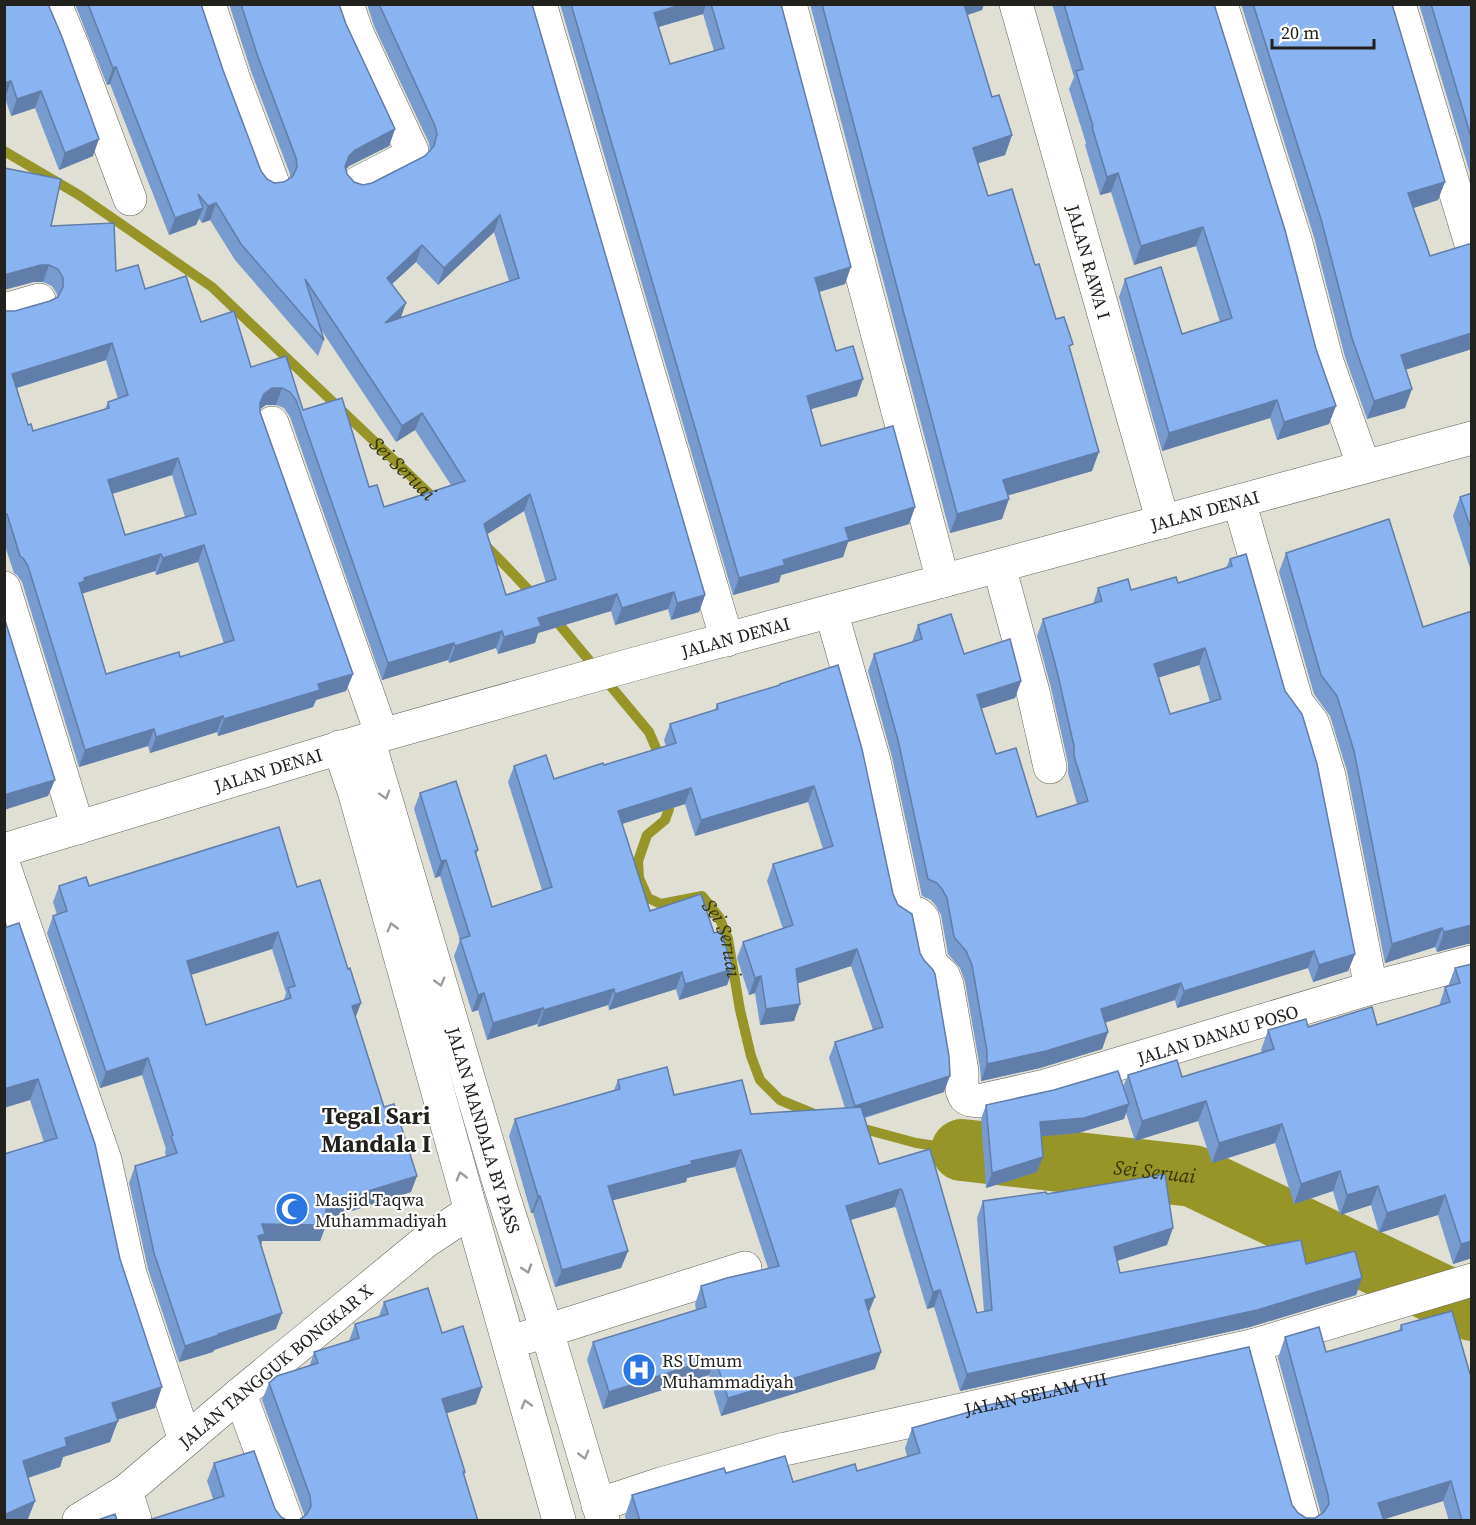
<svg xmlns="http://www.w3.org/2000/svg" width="1476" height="1525" viewBox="0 0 1476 1525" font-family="'Source Serif 4',serif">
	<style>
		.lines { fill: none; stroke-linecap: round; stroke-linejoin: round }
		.stream { stroke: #979428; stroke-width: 10 }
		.river { stroke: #979428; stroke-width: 62 }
		.minor-casing { stroke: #63635a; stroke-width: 34 }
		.major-casing { stroke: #63635a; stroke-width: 34 }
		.minor { stroke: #fff; stroke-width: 33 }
		.major { stroke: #fff; stroke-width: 33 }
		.wall { fill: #779acf; fill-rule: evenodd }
		.shaded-wall { fill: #617da9 }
		.building { fill: #8ab3f1; stroke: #617da9; stroke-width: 1.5; fill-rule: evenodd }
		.oneway { stroke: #9b9b99 }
		.labels { text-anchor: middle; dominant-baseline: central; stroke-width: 4.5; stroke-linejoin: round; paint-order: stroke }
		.street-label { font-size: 18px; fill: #21211d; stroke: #fff }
		.poi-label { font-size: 18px; fill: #21211d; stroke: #fff; text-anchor: start }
		.water-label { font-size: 20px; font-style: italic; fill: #363408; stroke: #fff }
		.district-label { font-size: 24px; font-weight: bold; fill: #21211d; stroke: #fff }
	</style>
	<rect width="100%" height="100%" fill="#dfdfd4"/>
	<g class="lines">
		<g class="stream">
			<path id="s1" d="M4,151L79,195L212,287L438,502"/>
			<path d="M483,543L503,563L537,599"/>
			<path d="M553,617L649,732L662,762"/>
			<path id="s2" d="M668,795L669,809L665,820L647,835L638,861L639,878L648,898L661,904L702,896L719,917L728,939L740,1010L751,1056L760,1080L780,1100L819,1116"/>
			<path d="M857,1127L916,1143L962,1150"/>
		</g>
		<path class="river" id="s3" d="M962,1150L1193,1176L1472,1310"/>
		<g class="minor-casing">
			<g id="minor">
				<path d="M55,4L73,47L130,199"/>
				<path d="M209,4L234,80L272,181"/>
				<path d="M347,4L357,33L412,151L410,156L358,183"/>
				<path d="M540,4L727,640"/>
				<path d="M790,4L943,581"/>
				<path id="s4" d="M1016,4L1163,522"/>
				<path d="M1221,4L1296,243L1327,362L1364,467"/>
				<path d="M1399,4L1472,247"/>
				<path d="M4,310L39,300"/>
				<path d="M272,423L382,735"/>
				<path d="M1239,501L1297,703L1312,722L1316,733L1329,776L1371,988"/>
				<path d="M999,566L1033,692L1050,767"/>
				<path d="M4,588L78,828"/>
				<path id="s5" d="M831,611L874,761L905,906L908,911L918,914L923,919L930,960L934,967L943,975L947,985L962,1071V1090L965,1097L970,1100L978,1101L1045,1086L1371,988L1472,962"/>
				<path id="s6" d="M368,739L501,1189L547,1331L603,1520"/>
				<path d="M339,747L355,794L471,1211L559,1520"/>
				<path d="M4,866L105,1160L130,1274L185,1440"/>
				<path d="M527,1337L745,1268"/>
				<path d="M1255,1345L1303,1520"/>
				<path d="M240,1394L286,1520"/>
				<path d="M126,1491L135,1520"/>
				<path id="s7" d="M598,1505L661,1484L785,1449L1255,1345L1472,1280"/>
				<path id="s8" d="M79,1520L126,1491L240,1394L426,1241L471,1211"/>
			</g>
		</g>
		<g class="major-casing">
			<g id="major">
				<path id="s9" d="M4,850L382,735L631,665L1472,438"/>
			</g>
		</g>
		<use href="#minor" class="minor"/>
		<use href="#major" class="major"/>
	</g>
	<path class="wall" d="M4,4L93,156L59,170L35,108L11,116L5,98H4Z
		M75,4H201L223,70L261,171L267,179L274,183L284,182L290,178V174L252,74L229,4H339L346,24L395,129L389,146L349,166L346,169L347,174L354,182L363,185L372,183L425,156L430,150L429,143L374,26L367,4H532L705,595L699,612L671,620L668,609L615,625L611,611L538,633L535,643L498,654L496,648L449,663L448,660L382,680L290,417L284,408L276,405H266L260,409V412L353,674L346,691L316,700L313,707L218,736L217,732L150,753L148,746L79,767L22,582L17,575L14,573L4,543V311H15L50,301L57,297V294L52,286L43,282H34L51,226L116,271L201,322L251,367L286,356L303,410L369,487L384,507L451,485L415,430L396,442L320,328L324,340L318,356L235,260L210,220L202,223L199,219L196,225L169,235L110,84L107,85ZM494,232L509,281L401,318L392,284L416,262L438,285ZM106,360L118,399L108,402L105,409L33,431L28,425L17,388ZM172,475L185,517L125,535L112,494ZM524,511L546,583L506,595L487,534ZM198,562L224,644L180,657L106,674L82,593L155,571L156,575Z
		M560,4H781L845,284L819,292L836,351L857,396L811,409L821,446L915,507L909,524L848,542L843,557L781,575L779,582L733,595ZM703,14L714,51L670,64L658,27Z
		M810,4H984L982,10L967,15L992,97L1012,135L1005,155L978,163L988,196L1035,265L1056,319L1070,351L1092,471L1008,495L1002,519L950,533Z
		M1052,4H1214L1329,424L1277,440L1270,418L1162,451L1119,297L1125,279L1182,334L1220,322L1196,246L1134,265L1111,192L1100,195L1085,145L1086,143L1069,89L1074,77Z
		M1241,4H1392L1438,200L1413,208L1430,256L1472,245V349L1405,370V408L1367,419L1345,357L1314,237Z
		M1419,4H1472V180Z
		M1472,493V574L1453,516L1460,497Z
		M1286,553L1423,627L1467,944L1437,952L1435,947L1385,963L1347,771L1330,716L1314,694L1279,572Z
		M1230,559L1355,954L1348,971L1313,982L1308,968L1177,1008L1175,1000L1105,1022L1108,1032L1102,1049L1040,1068L981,1081L980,1068L965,982L960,968L948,954L941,915L936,906L931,900L922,896L892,757L868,671L874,654L912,642L918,625L964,654L1021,681L1015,698L981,708L996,754L1037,817L1077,804L1068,773V763L1051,688L1037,636L1043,619L1093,604L1098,588L1131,590L1178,583L1226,568ZM1199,665L1210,702L1170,714L1159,677Z
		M780,684L893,894L944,1092L865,1118L879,1164L930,1149L977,1313L984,1311L977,1218L983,1201L1047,1194L1167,1245L1117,1261L1120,1273L1306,1264L1362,1278L1356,1295L1250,1327L960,1391L934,1307L927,1309L896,1208L894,1207L851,1220L869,1313L875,1369L721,1416L709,1375L603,1409L587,1360L593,1342L696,1310L695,1304L701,1286L768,1268L735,1167L687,1178L686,1182L613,1200L628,1251L621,1268L555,1287L533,1213H531L509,1136L515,1119L614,1090L618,1080L751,1114L845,1108L829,1058L835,1042L873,1030L851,966L798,983L794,1021L760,1025L755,993L749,995L737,958L743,942L783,929L767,881L773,864L823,849L808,802L695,836L685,804L622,824L650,911L714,933L733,969L727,985L679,1000L676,989L609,1010L608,1005L538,1027L537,1024L487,1040L478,1010L472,1012L454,956L460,940L440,876L435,878L414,809L420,793L478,850L476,855L492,907L542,890L508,782L514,766L554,779L604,765L666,746L664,740L670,724L715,710L717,704L779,686Z
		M59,886L297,887L355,1017L411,1192L326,1219V1225L320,1241H262L261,1245L276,1329L214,1350L213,1352L179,1362L148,1269L129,1183L135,1166L166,1156L165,1152L166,1149L142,1075L100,1088L47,933L53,916L57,915L53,902ZM272,949L286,993L284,1000L206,1025L191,975Z
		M4,928L120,1259L155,1408L117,1420L110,1442L63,1457L60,1467L28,1478L35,1501L27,1521H4L44,1142L30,1100Z
		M1472,964V1258L1453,1264L1438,1215L1379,1233L1371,1205L1340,1215L1333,1191L1294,1204L1275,1143L1212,1163L1198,1121L1135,1141L1126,1113L1124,1119L1078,1133L1041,1136L1037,1172L986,1188L981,1119L986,1105L1123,1087L1128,1075L1182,1077L1262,1053L1261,1050L1268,1030L1308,1027L1377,1025L1439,1006L1445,987L1448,986L1455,968Z
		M384,1302L442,1333L476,1404L446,1413L465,1472L464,1476L299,1520L304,1516V1514L262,1400L269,1383L310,1365L314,1352L349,1341L355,1324L379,1316Z
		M1401,1325L1470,1374L1472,1521H1449L1443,1501L1383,1519L1384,1521H626L625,1516L632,1495L726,1473L793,1482L857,1471L907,1457L905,1448L912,1428L978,1409L979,1407L1292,1505L1298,1513L1306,1518H1315L1321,1514L1278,1358L1285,1337L1326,1352L1399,1331Z
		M214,1463L275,1509L281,1517L213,1499L207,1481Z"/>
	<path class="shaded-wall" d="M684,4H706L703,14L648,30L654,13Z
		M960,4H984L982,10L955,19Z
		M116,67L110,84L107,85L113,68Z
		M11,81L5,98H4V83Z
		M41,91L35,108L11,116L17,99Z
		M395,129L389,146L349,166L343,172L349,156L355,150Z
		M1012,135L1005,155L966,167L973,148Z
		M99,139L93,156L59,170L65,153Z
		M1118,173L1111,192L1100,195L1107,177Z
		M1445,182L1438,200L1401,212L1408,193Z
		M216,203L210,220L202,223L208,206Z
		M203,208L196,225L169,235L175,218Z
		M500,215L494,232L438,285L444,268Z
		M1203,227L1196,246L1134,265L1141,246Z
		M422,245L416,262L381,294L387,278Z
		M41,265H49L43,282H34L4,290V275Z
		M851,267L845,284L809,295L815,278Z
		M406,303L400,320L385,323Z
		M1472,333V349L1394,373L1401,355Z
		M112,343L106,360L6,391L12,374Z
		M863,379L857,396L801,412L807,396Z
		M272,388H282L276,405H266L257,411L254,420L264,394Z
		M1412,389L1405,408L1367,419L1374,401Z
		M1277,400L1270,418L1162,451L1169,433Z
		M1336,406L1329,424L1277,440L1284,422Z
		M422,413L415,430L396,442L402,426Z
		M1099,452L1092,471L996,499L1003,480Z
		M178,458L172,475L102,497L108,480Z
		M530,494L524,511L478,540L484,524Z
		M1009,499L1002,519L950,533L957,514Z
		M915,507L909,524L848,542L843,557L781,575L779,582L733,595L739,578L783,560L845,528Z
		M204,545L198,562L156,575L163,558Z
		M161,554L155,571L81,594L79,583L84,578Z
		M674,592L668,609L615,625L622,608Z
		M617,594L611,611L538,633L535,643L498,654L504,637L538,618Z
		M705,595L699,612L671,620L677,603Z
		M502,631L496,648L449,663L455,646Z
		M454,643L448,660L382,680L388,663Z
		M1205,648L1199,665L1148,681L1154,664Z
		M353,674L346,691L316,700L313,707L218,736L224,719L318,684Z
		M1021,681L1015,698L971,712L977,695Z
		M223,716L217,732L150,753L156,737Z
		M154,729L148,746L79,767L85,750Z
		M55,780L48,796L4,810V795Z
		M814,786L808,802L695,836L701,820Z
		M691,788L685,804L612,827L618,811Z
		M446,860L440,876L435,878L441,861Z
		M1472,925V944H1467L1437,952L1444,932Z
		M1442,928L1435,947L1385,963L1392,944Z
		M278,932L272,949L181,978L187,961Z
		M857,949L851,966L790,986L796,969Z
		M1314,951L1308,968L1177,1008L1184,991Z
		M1355,954L1348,971L1313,982L1319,965Z
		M733,969L727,985L679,1000L685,984Z
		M682,972L676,989L609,1010L615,994Z
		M761,976L755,993L749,995L755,978Z
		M1181,983L1175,1000L1095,1026L1101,1009Z
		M614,989L608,1005L538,1027L544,1010Z
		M484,993L478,1010L472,1012L478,995Z
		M361,1003L355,1019L352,1006Z
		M800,1004L794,1021L760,1025L766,1009Z
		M543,1008L537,1024L487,1040L493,1023Z
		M1108,1032L1102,1049L1040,1068L981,1081L987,1064Z
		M148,1058L142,1075L100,1088L106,1072Z
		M950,1076L944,1092L849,1122L855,1106Z
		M38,1079L30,1100L4,1108V1089Z
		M1206,1101L1198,1121L1135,1141L1142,1121Z
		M1129,1104L1124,1119L1078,1133L1035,1137L1040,1122Z
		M1282,1124L1275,1143L1212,1163L1219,1143Z
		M741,1150L735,1167L687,1178L686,1182L602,1203L608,1186L691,1161Z
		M1043,1157L1037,1172L986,1188L992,1173Z
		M1340,1171L1333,1191L1294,1204L1301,1184Z
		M417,1176L411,1192L320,1221L326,1204Z
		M1378,1186L1371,1205L1340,1215L1347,1195Z
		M900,1189L894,1207L840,1223L846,1206Z
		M1445,1195L1438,1215L1379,1233L1387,1213Z
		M538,1196H540L533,1213H531Z
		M262,1224L326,1225L320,1241H262L259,1251L252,1253Z
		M1173,1228L1167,1245L1107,1264L1114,1247Z
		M1472,1241V1258L1453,1264L1461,1244Z
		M628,1251L621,1268L555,1287L562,1270Z
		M1362,1278L1356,1295L1250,1327L960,1391L967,1374Z
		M940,1290L934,1307L927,1309L933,1292Z
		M875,1297L868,1314L865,1300Z
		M282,1313L276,1329L214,1350L213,1352L179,1362L185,1346L218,1334Z
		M881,1352L875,1369L721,1416L728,1398Z
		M715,1358L709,1375L603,1409L609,1392Z
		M162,1387L155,1408L104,1424L112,1403Z
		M482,1387L476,1404L435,1417L442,1399Z
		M118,1421L110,1442L63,1457L60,1467L15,1482L23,1461L65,1438Z
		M1451,1481L1443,1501L1379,1521L1378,1503Z
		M35,1501L27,1521H4V1515Z"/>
	<path class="building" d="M4,4H48L62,37L99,139L65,153L41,91L17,99L11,81L4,83Z
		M88,4H201L223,70L261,171L267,179L274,183L284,182L293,176L297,167L296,158L258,57L241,4H339L346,24L395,129L355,150L349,156L345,166L347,174L354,182L363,185L372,183L425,156L434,146L437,134L435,126L379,4H532L705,595L677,603L674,592L622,608L617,594L538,618L541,626L504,637L502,631L455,646L454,643L388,663L296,400L290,392L282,388H272L264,394L260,403V412L353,674L318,684L320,690L224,719L223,716L156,737L154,729L85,750L28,566L23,558L20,556L7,514L4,515V311H15L50,301L58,297L63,287V278L58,269L49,265H41L4,275V168L61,179L51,226L114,223L116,271L138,265L145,289L186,276L201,322L234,311L251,367L286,356L303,410L342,398L369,487L377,485L384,507L465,481L422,413L402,426L305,279L324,340L241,244L216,203L208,206L198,194L203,208L175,218L116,67L113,68ZM500,215L519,278L385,323L406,303L387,278L422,245L444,268ZM112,343L128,395L108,402L109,408L33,431L31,424L28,425L12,374ZM178,458L196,514L125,535L108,480ZM530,494L556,579L506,595L484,524ZM204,545L234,640L180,657L179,652L106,674L79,583L85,581L84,578L161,554L163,558Z
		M571,4H684L654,13L670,64L724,48L711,4H781L851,267L815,278L836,351L853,346L863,379L807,396L821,446L893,426L915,507L845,528L849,540L783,560L785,565L739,578Z
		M822,4H964L992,97L999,95L1012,135L973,148L988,196L1012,189L1035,265L1039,264L1056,319L1064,317L1073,344L1069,346L1099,452L1003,480L1009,499L957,514Z
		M1064,4H1214L1285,230L1316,349L1336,406L1284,422L1277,400L1169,433L1125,279L1161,267L1182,334L1232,318L1203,227L1141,246L1118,173L1107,177L1092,127L1093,126L1076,71L1083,69Z
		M1253,4H1392L1445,182L1408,193L1430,256L1469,244L1472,245V333L1401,355L1412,389L1374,401L1352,338L1321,219Z
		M1431,4H1472V140Z
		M1472,493V531L1460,497Z
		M1389,519L1423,627L1472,611V925L1444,932L1442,928L1392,944L1354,751L1337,696L1321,675L1286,553Z
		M1246,554L1285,691L1302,714L1317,764L1355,954L1319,965L1314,951L1184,991L1181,983L1101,1009L1108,1032L1046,1051L987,1064V1051L972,965L966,951L954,937L947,898L942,889L937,883L928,879L898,740L874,654L922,639L918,625L951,614L964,654L1010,639L1021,681L977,695L996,754L1016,748L1037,817L1088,801L1074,756V746L1057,671L1043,619L1102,601L1098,588L1128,579L1131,590L1176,577L1178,583L1232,566L1230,559ZM1205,648L1221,699L1170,714L1154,664Z
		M4,617L55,780L4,795Z
		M838,665L862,749L893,894L898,905L912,914L920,953L924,960L933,970L935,974L949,1056L950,1076L855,1106L835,1042L883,1027L857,949L796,969L800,1004L766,1009L761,976L755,978L743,942L793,925L773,864L833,846L814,786L701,820L691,788L618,811L650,911L701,894L714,933L721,931L733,969L685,984L682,972L615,994L614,989L544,1010L543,1008L493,1023L484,993L478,995L460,939L470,936L446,860L441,861L420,793L456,781L478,850L475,851L492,907L552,887L514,766L546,755L554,779L603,763L604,765L676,743L670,724L718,709L717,704L780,685V684Z
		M279,827L297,887L320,880L348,969L350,968L361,1003L352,1006L384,1107L394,1104L417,1176L326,1204V1225L262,1224L265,1234L258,1236L282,1313L218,1334L219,1335L185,1346L154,1253L135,1166L177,1153L171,1136L173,1135L148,1058L106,1072L53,916L67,911L59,886L86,877L89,886ZM278,932L295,986L288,988L291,998L206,1025L187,961Z
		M19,923L95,1144L120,1259L162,1387L112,1403L118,1421L65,1438L67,1446L23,1461L35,1501L4,1515V1154L57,1138L38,1079L4,1089V928Z
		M1472,964V1241L1461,1244L1445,1195L1387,1213L1378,1186L1347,1195L1340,1171L1301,1184L1282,1124L1219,1143L1206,1101L1142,1121L1128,1075L1177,1060L1182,1077L1274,1049L1268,1030L1306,1019L1308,1027L1372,1007L1377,1025L1450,1002L1445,987L1460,983L1455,968Z
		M667,1067L674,1095L742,1080L751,1114L861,1107L879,1164L930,1149L977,1313L992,1310L983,1201L1046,1192L1047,1194L1165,1174L1173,1228L1114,1247L1120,1273L1301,1240L1306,1264L1355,1251L1362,1278L1257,1310L967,1374L940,1290L933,1292L902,1190L900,1189L846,1206L875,1297L865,1300L881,1352L728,1398L715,1358L609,1392L593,1342L706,1307L701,1286L727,1278L779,1266L741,1150L691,1161L692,1164L608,1186L628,1251L562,1270L540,1196H538L515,1119L620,1089L618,1080Z
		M1118,1071L1129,1104L1084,1118L1040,1122L1043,1157L992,1173L986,1105L1054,1090Z
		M428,1288L442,1333L463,1326L482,1387L442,1399L465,1472H463L478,1521H292L299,1520L307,1514L311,1506L310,1496L269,1383L277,1376L318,1363L314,1352L359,1338L355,1324L388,1314L384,1302Z
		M1452,1311L1470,1374H1472V1521H1462L1451,1481L1378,1503L1384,1521H640L632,1495L724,1468L726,1473L785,1456L793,1482L855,1464L857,1471L920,1453L912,1428L980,1409L979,1407L1249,1347L1292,1505L1298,1513L1306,1518H1315L1324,1512L1329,1504L1328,1495L1285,1337L1319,1327L1326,1352L1402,1330L1401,1325Z
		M254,1451L275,1509L281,1517L288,1521H146L224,1496L214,1463Z
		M115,1514L117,1521H95Z"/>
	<defs><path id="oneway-chevron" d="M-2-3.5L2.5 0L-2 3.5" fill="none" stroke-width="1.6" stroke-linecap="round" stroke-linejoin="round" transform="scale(1.5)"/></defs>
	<g class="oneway">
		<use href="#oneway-chevron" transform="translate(385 795) rotate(74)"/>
		<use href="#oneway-chevron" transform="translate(392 927) rotate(-106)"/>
		<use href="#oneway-chevron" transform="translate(440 982) rotate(74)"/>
		<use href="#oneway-chevron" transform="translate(461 1176) rotate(-106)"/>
		<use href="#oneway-chevron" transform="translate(527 1269) rotate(72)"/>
		<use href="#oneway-chevron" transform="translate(526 1404) rotate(-106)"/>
		<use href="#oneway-chevron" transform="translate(584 1455) rotate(74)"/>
	</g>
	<defs>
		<g id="mosque-disc" transform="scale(1.725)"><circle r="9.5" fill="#2b76e2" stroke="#fff"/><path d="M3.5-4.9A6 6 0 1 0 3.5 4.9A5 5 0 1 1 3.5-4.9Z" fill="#fff"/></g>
		<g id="hospital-disc" transform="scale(1.725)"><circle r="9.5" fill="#2b76e2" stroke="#fff"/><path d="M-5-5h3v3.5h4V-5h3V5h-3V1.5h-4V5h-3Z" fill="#fff"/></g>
	</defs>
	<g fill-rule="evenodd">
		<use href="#mosque-disc" x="292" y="1209"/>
		<use href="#hospital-disc" x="639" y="1370"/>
	</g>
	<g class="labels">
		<g class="street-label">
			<text stroke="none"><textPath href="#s4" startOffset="268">JALAN RAWA I</textPath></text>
			<text stroke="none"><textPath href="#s9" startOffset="1248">JALAN DENAI</textPath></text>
			<text stroke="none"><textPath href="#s9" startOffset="762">JALAN DENAI</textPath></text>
			<text stroke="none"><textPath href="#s9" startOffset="276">JALAN DENAI</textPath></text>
			<text stroke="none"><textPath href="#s5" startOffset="777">JALAN DANAU POSO</textPath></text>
			<text stroke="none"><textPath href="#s6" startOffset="408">JALAN MANDALA BY PASS</textPath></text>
			<text stroke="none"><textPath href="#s8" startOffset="250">JALAN TANGGUK BONGKAR X</textPath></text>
			<text stroke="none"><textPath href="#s7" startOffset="452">JALAN SELAM VII</textPath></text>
		</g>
		<g class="poi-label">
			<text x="315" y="1199">Masjid Taqwa<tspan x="315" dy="21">Muhammadiyah</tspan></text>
			<text x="662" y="1360">RS Umum<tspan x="662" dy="21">Muhammadiyah</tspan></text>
		</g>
		<g class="water-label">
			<text stroke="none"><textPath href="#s1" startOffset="512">Sei Seruai</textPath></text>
			<text stroke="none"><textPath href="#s2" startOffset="220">Sei Seruai</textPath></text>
			<text stroke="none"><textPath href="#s3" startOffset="194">Sei Seruai</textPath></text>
		</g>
		<g class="district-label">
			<text x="376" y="1115">Tegal Sari<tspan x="376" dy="28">Mandala I</tspan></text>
		</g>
	</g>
	<rect width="1476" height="1525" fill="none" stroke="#21211d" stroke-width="12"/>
	<path d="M1272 39v9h102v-9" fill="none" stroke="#21211d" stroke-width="3"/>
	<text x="1281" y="39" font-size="18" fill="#21211d" stroke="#ffffff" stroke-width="4.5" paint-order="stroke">20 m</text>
</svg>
